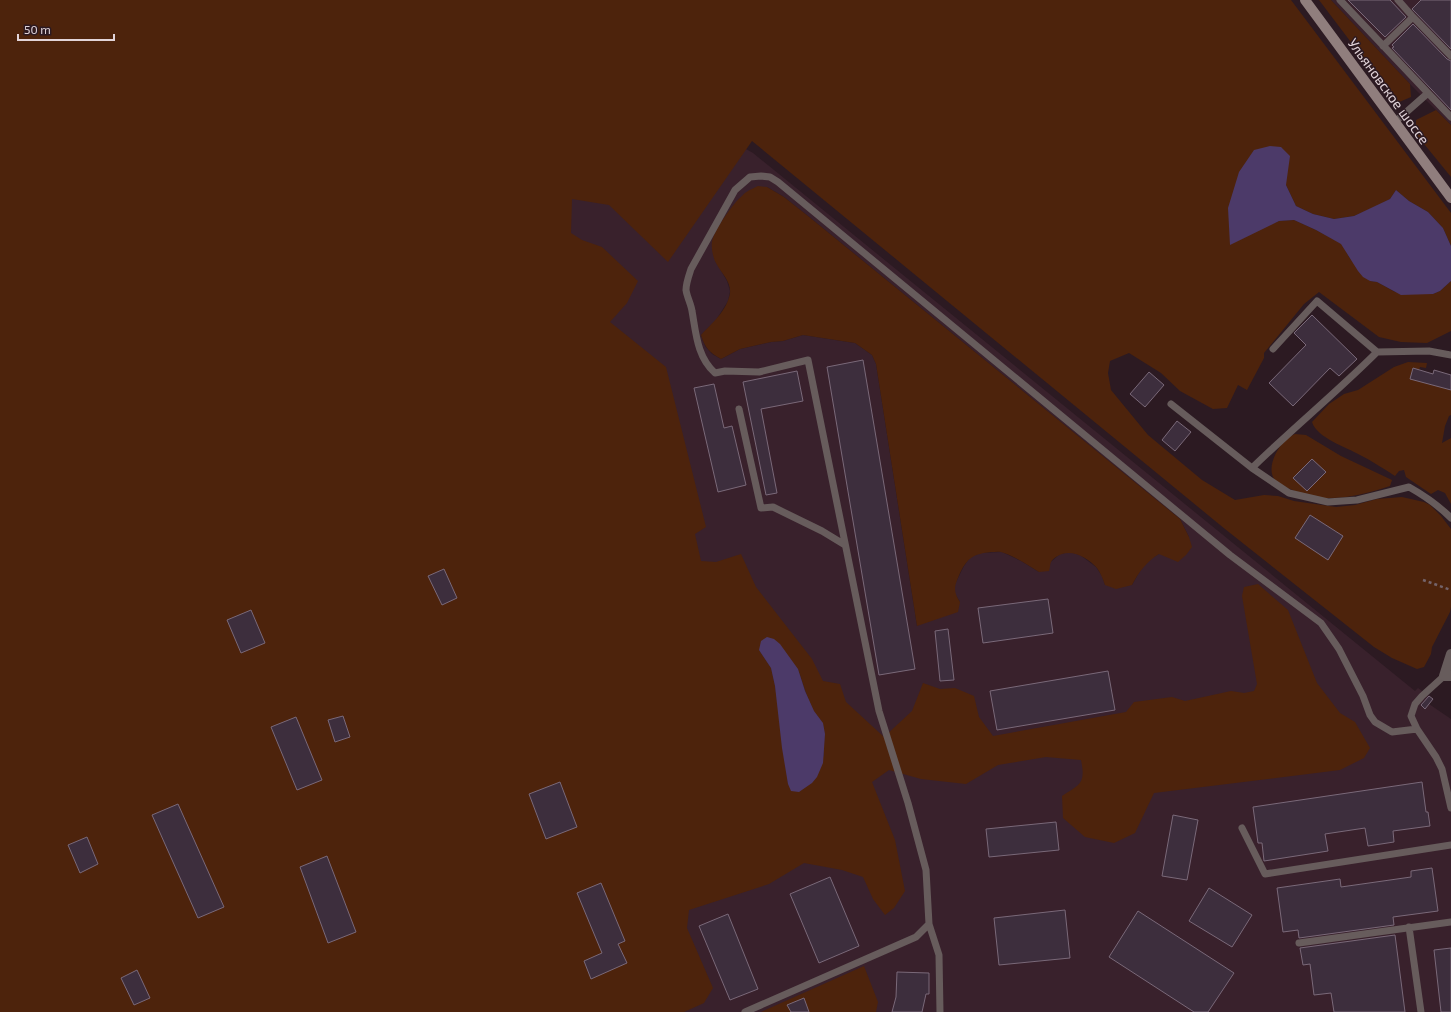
<svg xmlns="http://www.w3.org/2000/svg" width="1451" height="1012" viewBox="0 0 1451 1012" font-family="'Exo 2',sans-serif">
	<style>
		.built { fill: #39212c; fill-rule: evenodd }
		.green { fill: #4d230c; fill-rule: evenodd }
		.water { fill: #4c3a69 }
		.building { fill: #3d2e3d; stroke: #7a6979 }
		.lines { fill: none; stroke-linecap: round; stroke-linejoin: round }
		.path { stroke: #74636a; stroke-width: 2.5; stroke-dasharray: 3 3; stroke-linecap: butt }
		.lane { stroke: #675c5c; stroke-width: 7 }
		.street { stroke: #675c5c; stroke-width: 10 }
		.secondary { stroke: #907e7d; stroke-width: 10 }
		.labels { text-anchor: middle; dominant-baseline: central; stroke-width: 3; stroke-linejoin: round; paint-order: stroke }
		.street-label { font-size: 14px; fill: #e2d4d9; stroke: #2c1a22 }
	</style>
	<rect width="100%" height="100%" fill="#2c1a22"/>
	<path class="built" d="M0,0L746,149L753,153L1415,691L1418,688L1433,699L1429,704L1451,719V1012H0ZM767,187L784,197L808,216L1180,519L1189,537L1150,559L1142,567L1132,585H1105L1102,576L1096,567L1080,555L1070,552L1060,554L1039,572L1021,561L1002,552L980,553L970,557L964,566L955,584V594L960,602L917,626L876,364L872,355L855,343L803,335L783,341L771,342L740,349L721,359L712,354L705,346L701,335L716,320L728,301L730,291L727,281L716,262L712,242Z
		M1331,0H1451V125L1410,84Z"/>
	<path class="green" d="M0,0H1291L1451,213V246L1443,228L1428,212L1409,201L1396,190L1390,199L1377,206L1354,216L1334,219L1313,214L1296,206L1286,185L1272,224L1279,221L1294,220L1316,230L1342,244L1349,257L1370,281L1377,282L1395,292L1433,294L1440,291L1451,281V331L1427,343L1401,342L1379,337L1319,292L1304,304L1264,353V358L1247,390L1238,385L1227,408L1213,409L1180,391L1161,373L1129,353L1110,361L1108,373L1111,390L1148,435L1202,480L1235,500L1264,495L1278,496L1294,501L1336,507L1355,505L1377,499L1402,497L1424,502L1430,505L1441,516L1451,529V607L1450,612L1432,647L1431,654L1424,667L1417,669L1392,658L1374,647L1225,529L752,141L668,262L609,205L572,199L571,233L582,240L602,247L638,281L627,303L610,322L666,367L706,527L695,534L701,561L716,562L741,554L756,587L812,659L823,681L840,684L846,702L884,737L912,711L923,683L940,689L955,688L974,696L979,717L993,736L1126,712L1134,702L1172,697L1185,701L1231,691L1244,693L1254,691L1257,684L1242,596L1244,587L1258,584L1288,610L1317,683L1340,713L1355,722L1370,748L1364,758L1340,770L1154,793L1135,833L1114,843L1085,837L1063,818L1062,796C1080,784 1086,784 1081,760L1046,757L998,765L966,784L921,779L889,770L872,782L895,840L905,891L894,908L885,915L873,899L863,877L842,870L804,863L769,884L689,910L687,928L713,988L704,1003L684,1012H0ZM759,650L798,669C803,683 807,697 813,710C816,715 821,720 823,725C826,735 823,746 824,756L788,784L775,686L771,668Z
		M1319,0H1331L1410,84L1411,97L1397,103Z
		M1436,110L1451,125V177L1416,134V120Z
		M758,186L767,187L784,197L808,216L1180,519L1189,537L1192,547L1186,555L1178,562L1159,554C1146,562 1139,572 1132,585L1116,589L1105,585C1103,579 1101,574 1097,568C1088,557 1069,547 1056,557C1054,558 1052,560 1051,562C1050,564 1050,568 1049,571L1039,572C1028,565 1016,557 1004,553C1000,551 995,552 991,552C974,554 968,557 960,573C955,585 952,590 960,602L958,612L917,626L876,364L872,355L855,343L803,335L783,341L771,342L740,349L721,359C709,352 705,348 701,335C712,323 727,311 730,293C731,281 721,273 716,263C713,258 711,247 712,242C713,232 734,202 742,196C746,191 752,189 758,186Z
		M1408,362L1427,363L1426,368L1420,367L1419,370L1413,368L1410,378L1451,390V415L1449,416L1445,426L1442,443L1451,438V504L1445,493L1438,490L1431,494L1406,477L1404,470L1399,471L1395,476C1384,469 1372,461 1360,455C1346,447 1317,438 1312,422L1329,404L1344,394L1358,390L1394,367Z
		M1295,434L1306,435L1341,456L1392,480L1390,486C1368,493 1347,499 1324,498C1312,497 1287,490 1277,482C1265,472 1275,450 1285,441C1287,438 1291,436 1295,434Z
		M864,966L878,1002L876,1012H761Z"/>
	<path class="water" d="M1270,146L1281,147L1290,156L1286,185L1296,206L1313,214L1334,219L1354,216L1390,199L1396,190L1409,201L1428,212L1443,228L1451,246V281L1440,291L1433,294L1401,295L1377,282L1370,281L1363,277L1358,271L1341,244L1316,230L1294,220L1279,221L1230,245L1228,208L1239,172L1254,150Z
		M767,637L774,639L780,644L798,669L805,691L814,711L823,723L825,734L823,763L817,777L812,783L799,792L791,791L788,784L782,748L775,686L771,668L759,650L761,641Z"/>
	<path class="building" d="M1348,0H1390L1406,17L1385,37Z
		M1421,0H1451V49L1412,9Z
		M1413,24L1447,59L1451,61V110L1392,48L1394,47L1392,45Z
		M1312,315L1357,359L1339,376L1330,368L1293,406L1269,383L1306,345L1294,333Z
		M863,360L915,669L879,675L827,367Z
		M1413,368L1433,374L1434,370L1451,375V390L1410,379Z
		M797,371L803,401L761,409L777,493L766,495L743,382Z
		M1149,372L1164,385L1145,407L1130,394Z
		M714,384L724,428L732,426L746,485L718,492L694,388Z
		M1177,421L1191,432L1175,451L1162,440Z
		M1312,459L1326,472L1307,491L1293,478Z
		M1310,515L1343,536L1328,560L1295,538Z
		M444,569L457,598L442,605L428,576Z
		M1048,599L1053,633L983,643L978,608Z
		M251,610L265,643L241,653L227,620Z
		M948,629L954,680L940,681L935,631Z
		M1108,671L1115,710L997,730L990,691Z
		M1429,696L1433,699L1425,709L1421,705Z
		M343,716L350,737L335,742L328,720Z
		M296,717L322,780L297,790L271,727Z
		M560,782L577,827L546,839L529,794Z
		M1422,782L1426,812H1428L1430,826L1393,831L1394,842L1368,846L1365,828L1325,834L1328,851L1264,861L1262,843H1258L1253,807Z
		M178,804L224,907L198,918L152,815Z
		M1173,815L1198,820L1187,880L1162,876Z
		M1056,822L1059,850L989,857L986,829Z
		M87,837L98,864L80,873L68,845Z
		M327,856L356,932L328,943L300,867Z
		M1432,868L1438,911L1393,917L1394,925L1299,938L1298,930L1283,932L1277,888L1340,879L1341,887L1411,877V871Z
		M830,877L859,946L819,963L790,894Z
		M601,883L625,941L618,944L627,963L591,979L584,961L602,953L577,893Z
		M1209,888L1252,915L1232,947L1189,921Z
		M1065,910L1070,958L999,965L994,918Z
		M1138,911L1234,973L1208,1012H1194L1109,957Z
		M728,914L758,989L730,1000L699,926Z
		M1395,935L1405,1012H1334L1331,993L1314,995L1310,964L1303,965L1300,948Z
		M1451,948V1012H1441L1434,950Z
		M137,970L150,998L134,1005L121,978Z
		M897,972L929,973V994H926L922,1012H892L896,997Z
		M804,998L809,1012H791L787,1005Z"/>
	<g class="lines">
		<path class="path" d="M1423,580L1451,590"/>
		<path class="lane" d="M1340,0L1428,93
			M1413,17L1451,56
			M1383,46L1413,17L1398,0
			M1395,122L1428,93L1451,117
			M1273,349L1317,301L1377,352L1429,351L1451,355
			M1377,352C1337,392 1293,428 1252,468L1289,493L1328,502L1357,500L1409,487C1425,496 1438,505 1451,518
			M1171,404L1252,468
			M739,409L761,508L773,507L822,531L845,545
			M1444,676L1422,696L1415,704L1411,716L1417,729L1436,757L1442,769L1451,808
			M1242,828L1265,874L1451,845
			M929,924L939,955L940,1012
			M1409,927L1421,1012
			M1299,943L1451,922
			M745,1012L916,937L929,924L926,870L908,803L879,711L808,360L759,372L725,371L715,373C697,357 696,333 692,311C691,304 687,297 686,290C686,283 689,275 691,269L735,190L750,177L761,176L770,177L778,182L1230,555L1321,623L1339,649L1363,696L1370,715L1375,722L1392,732L1417,729"/>
		<path class="street" d="M1451,654L1444,676H1451"/>
		<path class="secondary" d="M1305,0L1451,198"/>
	</g>
	<g class="labels">
		<g class="street-label">
			<text transform="translate(1389 91) rotate(54)">Ульяновское шоссе</text>
		</g>
	</g>
	<path d="M18 34v6h96v-6" fill="none" stroke="#e2d4d9" stroke-width="2"/>
	<text x="24" y="34" font-size="12" fill="#e2d4d9" stroke="#2c1a22" stroke-width="3" paint-order="stroke">50 m</text>
</svg>
